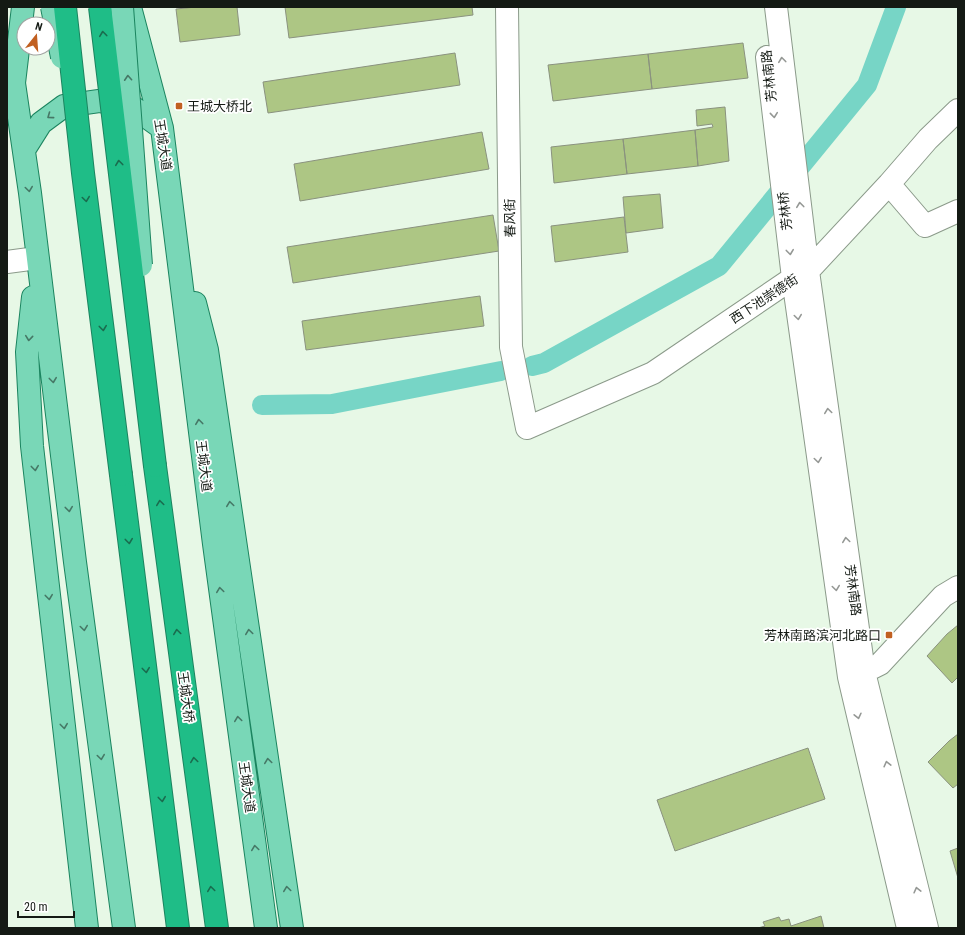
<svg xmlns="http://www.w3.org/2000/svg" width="965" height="935" viewBox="0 0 965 935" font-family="'Roboto Condensed','Noto Sans SC',sans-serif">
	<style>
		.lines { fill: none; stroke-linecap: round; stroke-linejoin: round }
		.canal { stroke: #77d5c6; stroke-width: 20 }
		.building { fill: #adc684; stroke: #8a927f }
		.minor-casing { stroke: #8b9a8a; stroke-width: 24 }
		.major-casing { stroke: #1b845f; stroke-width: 24 }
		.highway-casing { stroke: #1b845f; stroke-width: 24 }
		.minor { stroke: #fff; stroke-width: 22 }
		.major { stroke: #79d7b7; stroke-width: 22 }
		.highway { stroke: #1fbd87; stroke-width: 22 }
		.major-bridge-casing { stroke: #1b845f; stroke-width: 24; stroke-linecap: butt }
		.highway-bridge-casing { stroke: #1b845f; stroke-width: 24; stroke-linecap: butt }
		.major-bridge { stroke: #79d7b7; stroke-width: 22 }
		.highway-bridge { stroke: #1fbd87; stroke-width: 22 }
		.oneway { stroke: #1a6c4e }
		.oneway2 { stroke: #959895 }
		.oneway3 { stroke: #467866 }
		.poi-dot { fill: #c16021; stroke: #fff; stroke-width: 1.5 }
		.labels { text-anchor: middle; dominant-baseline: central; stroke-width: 3.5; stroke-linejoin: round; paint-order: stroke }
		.street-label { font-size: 13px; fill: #141a14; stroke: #fff }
		.poi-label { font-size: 13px; fill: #141a14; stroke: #fff; text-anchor: start }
	</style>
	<rect width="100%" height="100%" fill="#e7f8e6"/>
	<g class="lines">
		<path class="canal" d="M532,366L544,363L719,266L867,85L896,7
			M262,405L332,404L501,371"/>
	</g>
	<path class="building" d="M196,7H237L240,35L180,42L176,9Z
		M285,7H472L473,15L289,38Z
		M743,43L748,78L652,89L648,54Z
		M455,53L460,85L268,113L263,82Z
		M648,54L652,89L553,101L548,65Z
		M725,107L729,161L698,166L695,130L713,127L712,124L697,126L696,110Z
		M695,130L698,166L627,174L623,139Z
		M482,132L489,169L300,201L294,164Z
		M623,139L627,174L554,183L551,147Z
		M660,194L663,228L626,233L623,197Z
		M493,215L499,251L293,283L287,247Z
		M624,217L628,252L555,262L551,226Z
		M480,296L484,326L306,350L302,321Z
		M958,625V677L952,683L927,656L947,634Z
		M958,734V784L953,788L928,762L949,741Z
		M808,748L825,799L675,851L657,800Z
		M958,848V878L950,851Z
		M821,916L824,928H758L765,926L763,922L779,917L781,921L789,919L791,926Z"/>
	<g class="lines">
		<g class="minor-casing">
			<path id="minor" d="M507,7L511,347L527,428L653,373L793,278L808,271L889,184L928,139L958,110
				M776,7L808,271L864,672L927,928
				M767,57L793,278L849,677L908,928
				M889,184L925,226L958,211
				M7,262L37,258
				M852,676L864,672L880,664L943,596L958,587"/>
		</g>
		<g class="major-casing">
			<path id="major" d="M23,7L14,83L30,193L75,562L124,928
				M130,7L162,128L214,544L266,928
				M24,150L41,123L64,106L99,101L130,105L162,128
				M33,297L27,352L32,446L87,928
				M195,303L207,350L292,928"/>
		</g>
		<g class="highway-casing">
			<path id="highway" d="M155,466L217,928
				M121,475L178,928"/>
		</g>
		<use href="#minor" class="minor"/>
		<use href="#major" class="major"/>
		<use href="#highway" class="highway"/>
		<g class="major-bridge-casing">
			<path id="major-bridge" d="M52,7L62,57
				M122,7L141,265"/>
		</g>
		<g class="highway-bridge-casing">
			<path id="highway-bridge" d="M65,7L83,173L121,475
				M100,7L155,466"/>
		</g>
		<use href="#major-bridge" class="major-bridge"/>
		<use href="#highway-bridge" class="highway-bridge"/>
	</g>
	<defs><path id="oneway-chevron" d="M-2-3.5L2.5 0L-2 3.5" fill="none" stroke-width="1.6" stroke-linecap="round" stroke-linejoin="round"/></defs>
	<g class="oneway">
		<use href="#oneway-chevron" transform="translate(103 34) rotate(-97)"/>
		<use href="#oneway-chevron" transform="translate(119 163) rotate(-97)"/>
		<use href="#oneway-chevron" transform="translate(86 199) rotate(82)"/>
		<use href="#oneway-chevron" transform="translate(103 328) rotate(83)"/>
		<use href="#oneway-chevron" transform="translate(160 503) rotate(-98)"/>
		<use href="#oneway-chevron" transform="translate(129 541) rotate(83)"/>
		<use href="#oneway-chevron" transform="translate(177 632) rotate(-98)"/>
		<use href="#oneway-chevron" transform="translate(146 670) rotate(83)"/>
		<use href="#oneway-chevron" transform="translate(194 760) rotate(-98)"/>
		<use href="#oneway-chevron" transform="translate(162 799) rotate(83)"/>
		<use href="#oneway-chevron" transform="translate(211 889) rotate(-98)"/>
	</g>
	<g class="oneway2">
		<use href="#oneway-chevron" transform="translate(782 60) rotate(-97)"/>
		<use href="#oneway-chevron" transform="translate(774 115) rotate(84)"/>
		<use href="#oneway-chevron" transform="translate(800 205) rotate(-97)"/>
		<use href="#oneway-chevron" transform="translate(790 252) rotate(83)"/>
		<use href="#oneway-chevron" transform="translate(798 317) rotate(82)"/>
		<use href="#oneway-chevron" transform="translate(828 411) rotate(-98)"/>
		<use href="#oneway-chevron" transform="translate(818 460) rotate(82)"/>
		<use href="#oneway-chevron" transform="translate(846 540) rotate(-98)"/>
		<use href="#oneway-chevron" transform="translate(836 588) rotate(82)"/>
		<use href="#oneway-chevron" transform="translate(858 716) rotate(77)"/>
		<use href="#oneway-chevron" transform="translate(887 764) rotate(-104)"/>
		<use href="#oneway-chevron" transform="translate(917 890) rotate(-104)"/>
	</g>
	<g class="oneway3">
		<use href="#oneway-chevron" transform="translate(128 78) rotate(-94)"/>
		<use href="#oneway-chevron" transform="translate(50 116) rotate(144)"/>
		<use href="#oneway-chevron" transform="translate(29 189) rotate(82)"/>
		<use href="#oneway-chevron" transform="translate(29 338) rotate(96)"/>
		<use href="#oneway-chevron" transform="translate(53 380) rotate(83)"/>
		<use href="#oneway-chevron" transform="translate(199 422) rotate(-97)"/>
		<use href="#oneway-chevron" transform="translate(35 468) rotate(83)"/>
		<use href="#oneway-chevron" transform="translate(230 504) rotate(-98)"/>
		<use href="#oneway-chevron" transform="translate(69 509) rotate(83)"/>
		<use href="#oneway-chevron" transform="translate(220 590) rotate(-98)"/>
		<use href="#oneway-chevron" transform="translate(49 597) rotate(83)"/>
		<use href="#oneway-chevron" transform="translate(84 628) rotate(82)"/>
		<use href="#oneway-chevron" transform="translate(249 632) rotate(-98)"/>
		<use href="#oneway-chevron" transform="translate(238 719) rotate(-98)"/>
		<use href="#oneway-chevron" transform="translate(64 726) rotate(83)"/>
		<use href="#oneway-chevron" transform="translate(101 757) rotate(82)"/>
		<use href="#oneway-chevron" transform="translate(268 761) rotate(-98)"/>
		<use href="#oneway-chevron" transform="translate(255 848) rotate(-98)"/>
		<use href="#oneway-chevron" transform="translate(287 889) rotate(-98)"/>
	</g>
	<g class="poi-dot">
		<rect x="175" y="102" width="8" height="8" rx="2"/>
		<rect x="885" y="631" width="8" height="8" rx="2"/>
	</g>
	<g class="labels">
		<g class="street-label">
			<text transform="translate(769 76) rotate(-96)">芳林南路</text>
			<text transform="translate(163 145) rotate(81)">王城大道</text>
			<text transform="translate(785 211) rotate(-97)">芳林桥</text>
			<text transform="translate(510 218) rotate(-91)">春风街</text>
			<text transform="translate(764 299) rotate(-33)">西下池崇德街</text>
			<text transform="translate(204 466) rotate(83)">王城大道</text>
			<text transform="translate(853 590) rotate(82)">芳林南路</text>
			<text transform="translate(186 697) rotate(82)">王城大桥</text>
			<text transform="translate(247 787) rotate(82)">王城大道</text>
		</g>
		<g class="poi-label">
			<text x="187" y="106">王城大桥北</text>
			<text x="881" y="635" text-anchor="end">芳林南路滨河北路口</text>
		</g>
	</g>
	<rect width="965" height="935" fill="none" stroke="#141a14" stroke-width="16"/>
	<g transform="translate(36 36) rotate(17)"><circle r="19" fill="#ffffff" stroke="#a1a3a1"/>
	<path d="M0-3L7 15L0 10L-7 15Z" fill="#c16021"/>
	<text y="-6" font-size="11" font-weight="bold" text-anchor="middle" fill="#141a14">N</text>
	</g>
	<path d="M18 911v6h56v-6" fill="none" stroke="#141a14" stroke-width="2"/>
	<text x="24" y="911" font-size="12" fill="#141a14" stroke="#ffffff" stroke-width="3" paint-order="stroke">20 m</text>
</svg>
